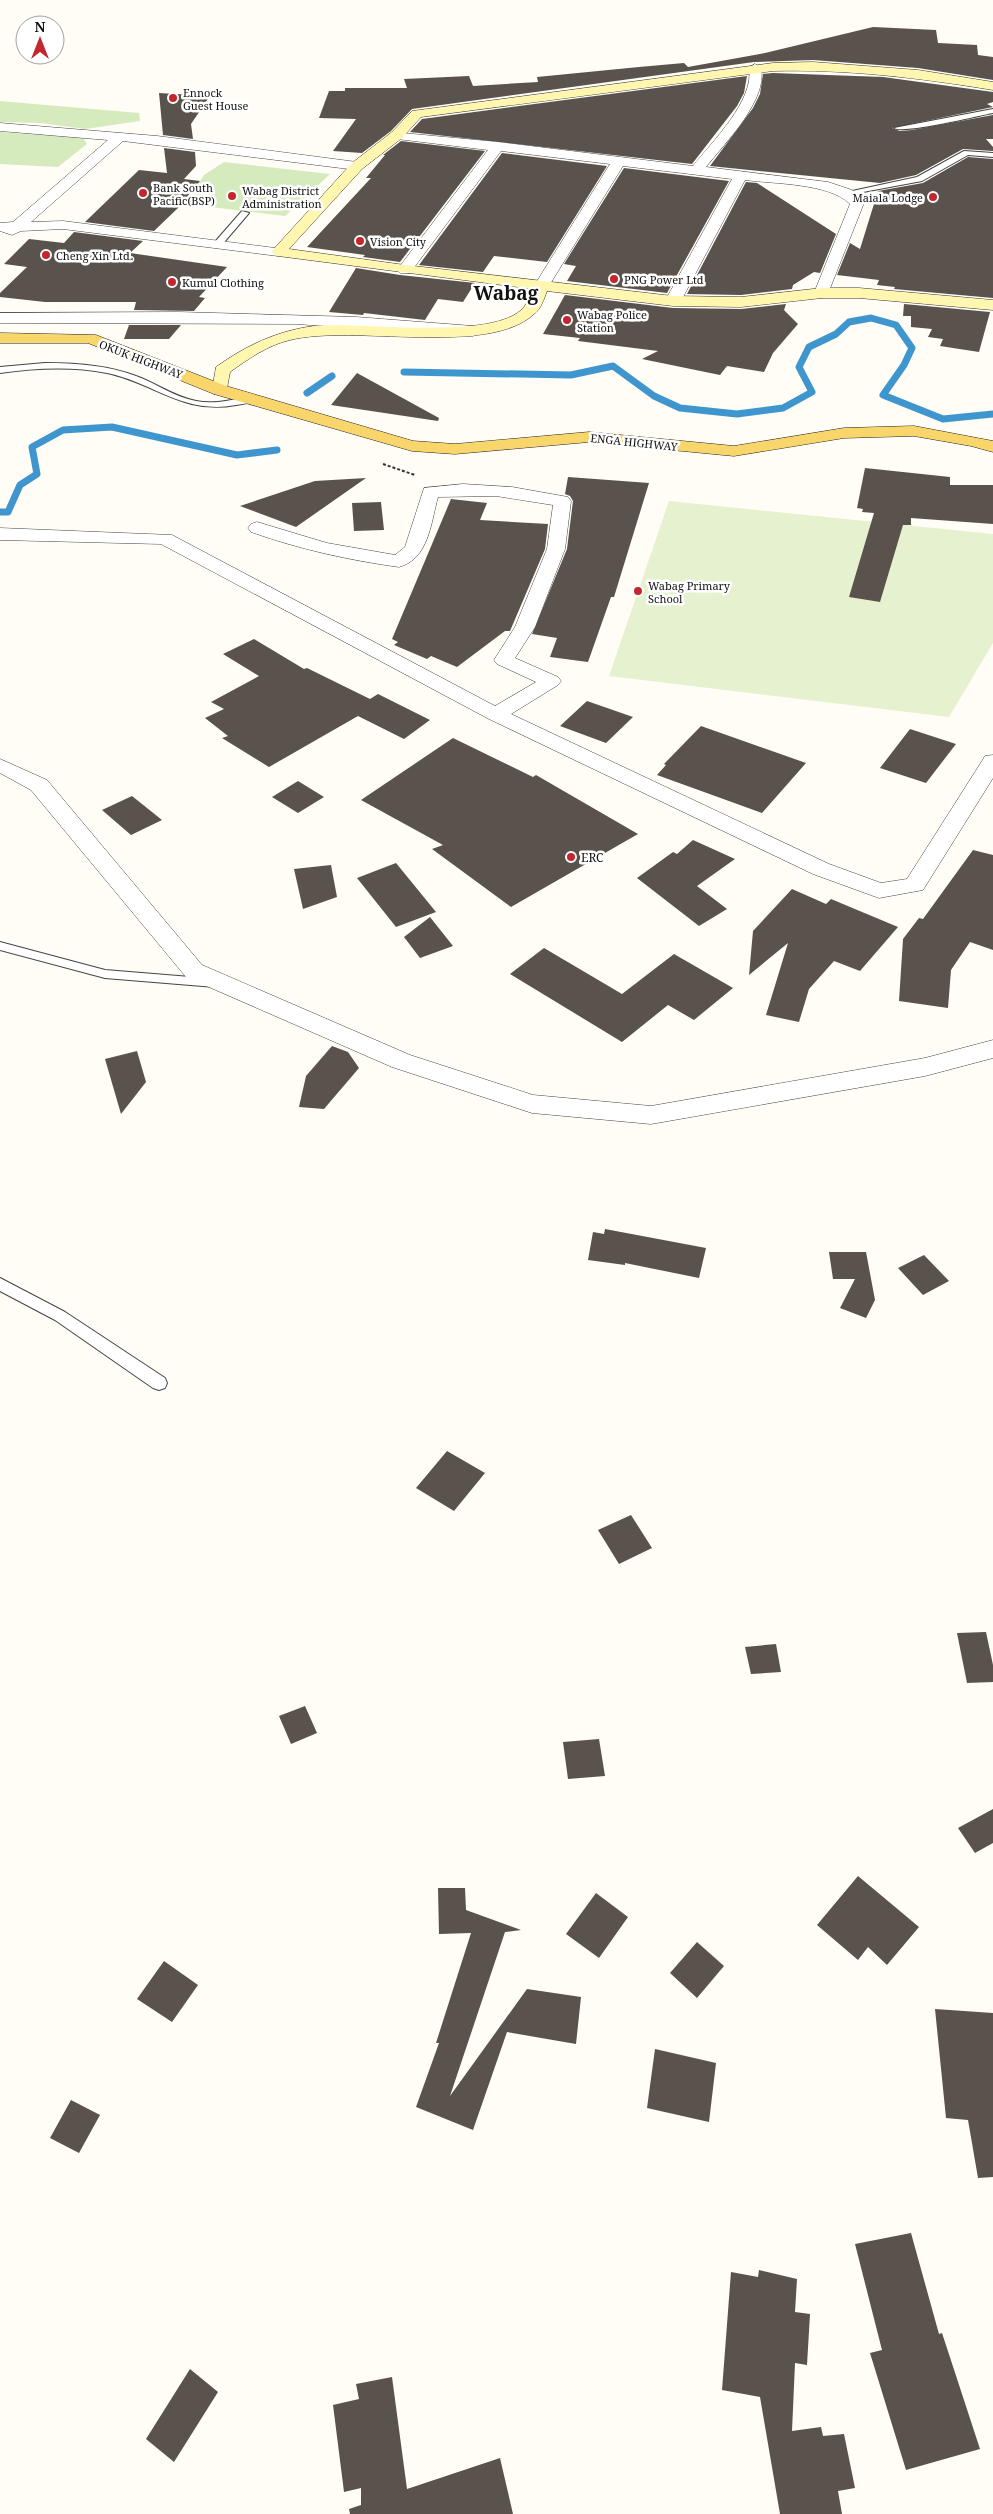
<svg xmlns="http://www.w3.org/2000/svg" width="993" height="2514" viewBox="0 0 993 2514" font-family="'Noto Serif',serif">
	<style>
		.green { fill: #d5ebbd }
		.pitch { fill: #e6f2cf }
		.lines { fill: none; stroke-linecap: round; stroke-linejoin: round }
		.stream { stroke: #3f96cf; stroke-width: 7 }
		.building { fill: #5a524d }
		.lane-casing { stroke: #444; stroke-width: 2 }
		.street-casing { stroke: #444; stroke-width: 1 }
		.secondary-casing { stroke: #333; stroke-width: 1 }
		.primary-casing { stroke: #222; stroke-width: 1 }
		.path { stroke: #333; stroke-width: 2; stroke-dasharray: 3 2; stroke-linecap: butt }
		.lane { fill: #fff; fill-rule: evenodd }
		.street { fill: #fff; fill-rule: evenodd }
		.secondary { fill: #fff6b0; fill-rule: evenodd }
		.primary { fill: #f9d66b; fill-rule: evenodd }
		.poi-dot { fill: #c4262e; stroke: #fff; stroke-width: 2 }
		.labels { text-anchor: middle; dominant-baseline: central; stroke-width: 5; stroke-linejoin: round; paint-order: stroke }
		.far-poi-label { font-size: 11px; fill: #111; stroke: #fff; text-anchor: start }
		.far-street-label { font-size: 11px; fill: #111; stroke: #fff }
		.poi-label { font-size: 12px; fill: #111; stroke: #fff; text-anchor: start }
		.far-town-label { font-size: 19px; font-weight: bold; fill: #111; stroke: #fff }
	</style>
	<rect width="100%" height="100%" fill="#fffdf5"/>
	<path class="green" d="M0,101L139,113L140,121L85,129L41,123L0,122Z
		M0,132L83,138L87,144L58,167L0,164Z
		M224,162L330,174L285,216L186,204L204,175Z"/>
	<path class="pitch" d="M669,501L993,534V643L949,717L609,676Z"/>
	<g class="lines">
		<path class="stream" d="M404,372L571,375L613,366L654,396L680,408L737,414L783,408L812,392L799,367L809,347L836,334L849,322L871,318L896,325L912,348L904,365L883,395L943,419L993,414
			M307,393L332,376
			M0,512H8L20,485L37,474L32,447L63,430L112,427L237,455L277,450"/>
	</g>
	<path class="building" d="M873,27L936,30L938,43L977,45L978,55L993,57V80L918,68L813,60L754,62L412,109L391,131L362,153L333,151L356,119L319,118L329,91H345V88H407L404,79L469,76L473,86L538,82L537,77L639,67L684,63L688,67L765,53Z
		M773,73L883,77L993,92V102L987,104L993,107L892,128L900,131L912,130L993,115V139H986L993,147V151L963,149L916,175L880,183L710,166L753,108L760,94L763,74Z
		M747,76L744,93L737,106L692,164L410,132L422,119Z
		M159,93L210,96L191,124L193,139L163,135Z
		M401,141L485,151L400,262L363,257L365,255L307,247L371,178H366L385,155H383Z
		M164,148L195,152L196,166L184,179L200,181L179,207L154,231L85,222L139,170L167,173Z
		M502,153L607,166L547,262L494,256L483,272L419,265Z
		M968,157L993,159V298L894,289L895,287L877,285L879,280L837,275L850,243L860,249L878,191L923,183Z
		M624,168L729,181L667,293L567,281L576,266L564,264Z
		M746,182L757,183L836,234L820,273L814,272L793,285L792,289L741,295L687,294Z
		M74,232L143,241L130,253L227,267L199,297L205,298L194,311L134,310L136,302H45L0,297V293L27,267L4,264L29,239L64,243Z
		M356,268L400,275L475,283L463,302L438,299L425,320L364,313L363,315L329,312Z
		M565,295L673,308L741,309L786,304L784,310L798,324L773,353L764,372L727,366L720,375L642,359L658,351L578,341L580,338L543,334Z
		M904,304L990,312L979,352L940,346L943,339L928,337L932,329L911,327V316H903Z
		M129,325H181L169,339H124Z
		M357,373L439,418L438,421L331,405Z
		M865,468L950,477V485H993V524L911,518V525H903L880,602L849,597L874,513L862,512L863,509L857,508Z
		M568,477L649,483L614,597H611L588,662L550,657L557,638L532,634L567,549L573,501L570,496L565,494Z
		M366,478L296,527L240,506L315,481Z
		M451,499L487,503L480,520L548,524L545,549L510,631H505L457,667L431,656L427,659L394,645L398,642L392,639Z
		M381,502L384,530L354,531L352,503Z
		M254,639L304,669L307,668L370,699L378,694L430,720L404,739L358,716L269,767L222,738L228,736L205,718L224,709L211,702L259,676L223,654Z
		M587,701L633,717L606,743L560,726Z
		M701,726L806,763L762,813L657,775L666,765L664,764Z
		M910,729L956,744L926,783L880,768Z
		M453,738L533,777L536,775L638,834L511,907L432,849L443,845L361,800Z
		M298,781L324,797L298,813L272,797Z
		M132,796L162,820L131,835L102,810Z
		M693,840L735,859L697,886L727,909L699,926L637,878L673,852L677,854Z
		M973,850L993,855V950L970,942L951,970L948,1008L899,1001L903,939L919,918L923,919Z
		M396,863L436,912L396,927L357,878Z
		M331,865L337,897L303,909L294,869Z
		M792,889L826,904L831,899L898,927L860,971L834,961L809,989L799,1022L766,1015L788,943L749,975L753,931Z
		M430,917L453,946L420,958L404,937Z
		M544,948L622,994L674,954L733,988L694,1020L668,1005L622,1042L510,974Z
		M332,1046L348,1052L359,1068L324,1109L299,1107L306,1076Z
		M137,1051L146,1082L121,1114L105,1059Z
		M605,1229L706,1248L699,1278L625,1263V1265L588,1260L593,1232L604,1234Z
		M829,1252H866L875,1300L866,1318L840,1308L855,1279H833Z
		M924,1255L949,1281L923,1295L898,1268Z
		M447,1451L485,1473L454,1511L416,1488Z
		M631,1515L652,1548L619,1564L598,1530Z
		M986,1632L993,1665V1682L967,1683L957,1633Z
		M776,1644L781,1672L751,1674L745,1647Z
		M305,1706L317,1733L291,1744L279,1716Z
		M599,1739L605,1776L568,1779L563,1742Z
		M993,1809V1843L975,1853L958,1828Z
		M858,1876L919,1927L887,1965L868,1947L858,1960L817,1925Z
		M438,1888H465L466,1910L521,1930L505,1932L450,2096L527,1989L581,1997L576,2044L507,2032L473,2130L416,2107L439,2043H436L471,1933L439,1934Z
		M596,1893L628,1917L599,1958L566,1934Z
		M697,1942L724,1966L697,1998L670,1973Z
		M164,1961L198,1985L172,2022L137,1999Z
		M935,2009L993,2013V2177L978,2178L968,2120L946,2118Z
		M655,2049L716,2063L709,2122L647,2108Z
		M71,2100L100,2115L79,2153L50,2138Z
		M911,2233L939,2334L942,2333L980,2449L906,2470L870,2353L882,2350L855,2244Z
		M759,2270L797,2279L795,2312L810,2314L807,2365L795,2363L792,2431L821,2427L823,2436L844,2434L855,2488L838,2491L842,2514H780L760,2397L722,2390L731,2272L758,2277Z
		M190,2369L218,2392L174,2462L146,2439Z
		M392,2377L407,2489L500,2458L513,2514H350L349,2509L361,2505V2488L344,2492L333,2405L359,2399L356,2384Z"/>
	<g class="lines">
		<g class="lane-casing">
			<path id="lane" d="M993,109V113C977,116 904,134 894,128Z
				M964,151L993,153V157L968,155L922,181L847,195L843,193L917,177Z
				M242,211L249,213L220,247H214V243Z
				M45,363C75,363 107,365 136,376C156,383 174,397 196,401C215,405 234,399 253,396L258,399C252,403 243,404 236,405C183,415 155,383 107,373C72,366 35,368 0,373V367Z
				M0,942L105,970L215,979L222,983L215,987L105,978L0,950Z
				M0,1278L65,1312L165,1378L167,1383L165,1388L159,1390L153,1388L55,1320L0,1291Z"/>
		</g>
		<g class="street-casing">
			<path id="street" d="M755,64L761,68C768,100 725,143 706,167L828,182L852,190L864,203L827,296L822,298L814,293L850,204C829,183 775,184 745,180L681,301L678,304H668L665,301L732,179L623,166L547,289H537L534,286L610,164L501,151L410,273H400L397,270L488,150L397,139L392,138L390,135L392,132L498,142L693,166C712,142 755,100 749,68Z
				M0,123L157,136L357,162L364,166L357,170L123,141L31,222L63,221L283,249L285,252L278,256L63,229L21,231L12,235L0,231V223L13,222L108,140L0,131Z
				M178,312L356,317L473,326L481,331L473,336L296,324L0,323V313Z
				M463,484L512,487L568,497L571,501L565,549L535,627L515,658L558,677L561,681L558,685L511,714L829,864L881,883L907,879L982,761L985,756L993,755V778L923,890L879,898L813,874L489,719L161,544L0,540V528L172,535L495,706L536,682L497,664L494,660L515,627L547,549L553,505L496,496L438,497C431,522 429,559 399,567C348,560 299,549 251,532L248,528L251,524L257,522L327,543L395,555L405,547L424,488Z
				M0,759L47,780L202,965L410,1055L533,1095L651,1106L925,1058L993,1040V1058L925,1076L651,1124L532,1113L392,1067L186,977L31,790L0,773Z"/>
		</g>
		<g class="secondary-casing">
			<path id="secondary" d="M813,62L918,70L993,82V90C920,78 847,69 773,71L421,117L402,138L362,169L289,249L405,265L673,296L741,297L822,288H859L993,300V310L859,298H822L741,307L673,306L547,291C544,299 541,309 534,314C488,357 353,324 290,340C268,345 248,359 230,372L226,394H214L212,390L216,367C247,345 277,331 314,326C359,321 496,342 524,307C528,302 530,295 533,289L278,256L271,252L352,163L392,132L412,111L773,63Z"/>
		</g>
		<g class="primary-casing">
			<path id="primary" d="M0,333L96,335L226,386L413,441L455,444L589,432L734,446L844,428L914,426L993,441V452L971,446L914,436L844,438L734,456L589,442L455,454L412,451L214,394L88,343H0Z"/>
		</g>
		<path class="path" d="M383,464L415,475"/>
		<use href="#lane" class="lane"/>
		<use href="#street" class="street"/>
		<use href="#secondary" class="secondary"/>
		<use href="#primary" class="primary"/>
	</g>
	<g class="poi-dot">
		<circle cx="173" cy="98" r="5"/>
		<circle cx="143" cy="193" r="5"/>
		<circle cx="232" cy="196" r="5"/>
		<circle cx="933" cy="197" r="5"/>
		<circle cx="360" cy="241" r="5"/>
		<circle cx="46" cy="255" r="5"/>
		<circle cx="614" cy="279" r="5"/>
		<circle cx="172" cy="282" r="5"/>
		<circle cx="567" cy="320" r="5"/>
		<circle cx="638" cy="591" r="5"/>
		<circle cx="571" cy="857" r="5"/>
	</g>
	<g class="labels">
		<g class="far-poi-label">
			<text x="183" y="92">Ennock<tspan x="183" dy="13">Guest House</tspan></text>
			<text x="153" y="187">Bank South<tspan x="153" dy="13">Pacific(BSP)</tspan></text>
			<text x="242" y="190">Wabag District<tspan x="242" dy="13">Administration</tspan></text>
			<text x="923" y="197" text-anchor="end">Maiala Lodge</text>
			<text x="370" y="241">Vision City</text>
			<text x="56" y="255">Cheng Xin Ltd.</text>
			<text x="624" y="279">PNG Power Ltd</text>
			<text x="182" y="282">Kumul Clothing</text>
			<text x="577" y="314">Wabag Police<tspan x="577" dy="13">Station</tspan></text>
			<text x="648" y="585">Wabag Primary<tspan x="648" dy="13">School</tspan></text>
		</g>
		<g class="far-street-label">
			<text transform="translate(141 359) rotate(21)">OKUK HIGHWAY</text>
			<text transform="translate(634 442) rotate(6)">ENGA HIGHWAY</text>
		</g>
		<g class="poi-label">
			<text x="581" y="857">ERC</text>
		</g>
		<g class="far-town-label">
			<text x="506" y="293">Wabag</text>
		</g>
	</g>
	<g transform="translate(40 40)"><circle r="24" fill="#ffffff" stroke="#a0a0a0"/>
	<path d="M0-4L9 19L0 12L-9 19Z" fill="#c4262e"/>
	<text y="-8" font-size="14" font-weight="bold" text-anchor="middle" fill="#111111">N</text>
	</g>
</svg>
